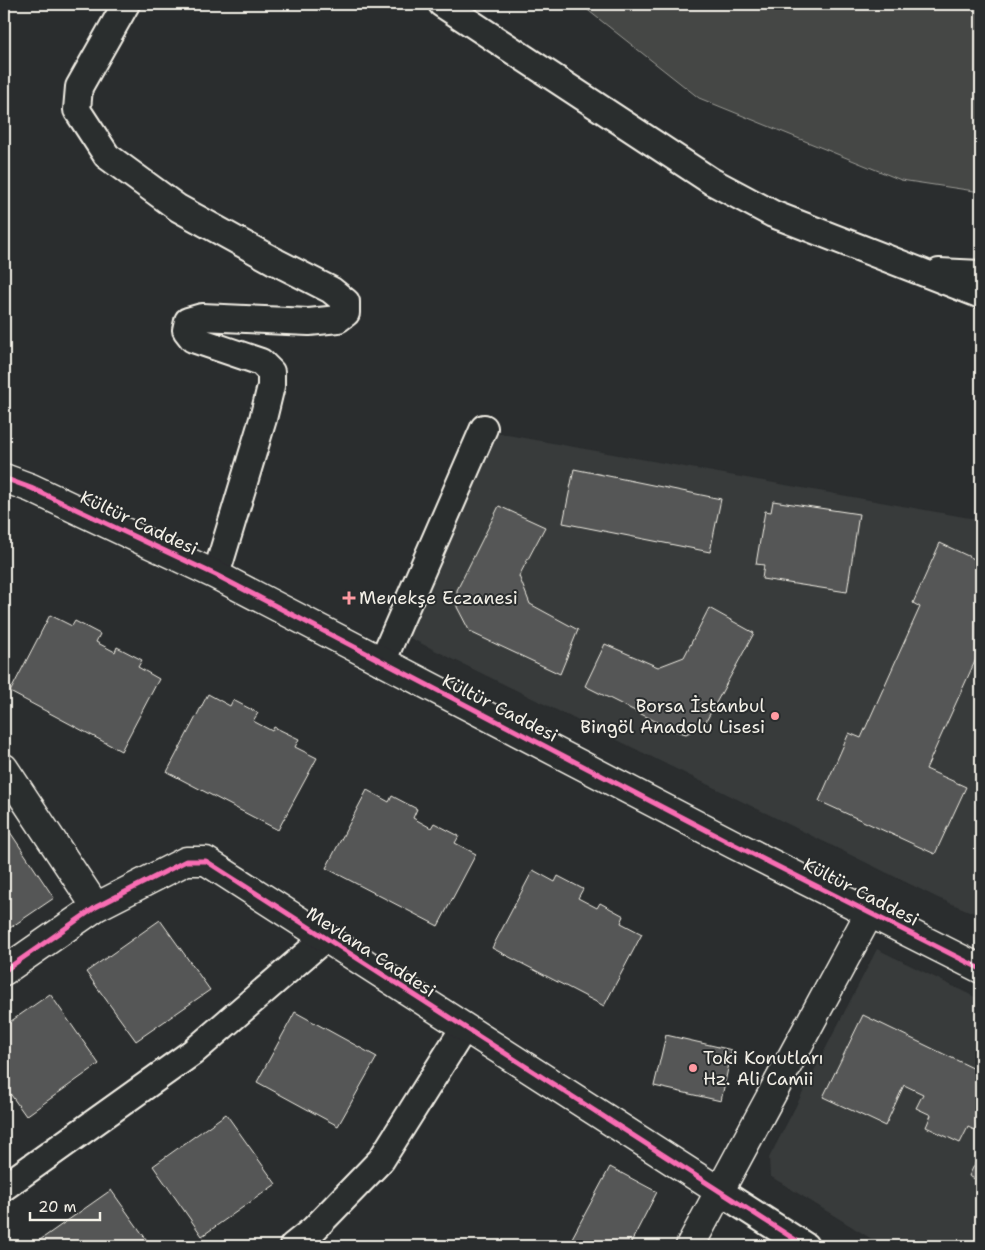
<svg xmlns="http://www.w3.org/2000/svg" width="985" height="1250" viewBox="0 0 985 1250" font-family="'Shantell Sans',sans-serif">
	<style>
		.built { fill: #373a3a }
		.green { fill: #444645; stroke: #9c9c96 }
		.building { fill: #555756; stroke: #f4f1e8 }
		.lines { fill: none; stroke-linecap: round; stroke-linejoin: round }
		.street-casing { stroke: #f4f1e8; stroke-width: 30 }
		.secondary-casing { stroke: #f4f1e8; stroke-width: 31 }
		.street { stroke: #2a2d2e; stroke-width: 26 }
		.secondary { stroke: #2a2d2e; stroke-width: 28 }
		.cycleway-casing { stroke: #2a2d2e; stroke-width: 8 }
		.cycleway { stroke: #f96db3; stroke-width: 5 }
		.poi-dot { fill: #ff9aa2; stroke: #2a2d2e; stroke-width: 2 }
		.labels { text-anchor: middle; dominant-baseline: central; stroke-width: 4; stroke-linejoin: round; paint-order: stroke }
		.street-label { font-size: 18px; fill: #f4f1e8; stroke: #2a2d2e }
		.poi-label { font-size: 18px; fill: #f4f1e8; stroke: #2a2d2e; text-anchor: start }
	</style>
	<rect width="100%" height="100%" fill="#2a2d2e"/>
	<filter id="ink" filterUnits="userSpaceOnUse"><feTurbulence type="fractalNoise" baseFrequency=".02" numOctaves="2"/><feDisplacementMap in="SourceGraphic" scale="10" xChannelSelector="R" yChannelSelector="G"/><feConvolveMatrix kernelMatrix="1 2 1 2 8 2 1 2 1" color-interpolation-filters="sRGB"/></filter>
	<g filter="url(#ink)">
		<path class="built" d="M496,433L981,520V916L938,898L408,637Z
			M877,949L981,1000V1246H883L770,1176L769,1158Z"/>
		<path class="green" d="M580,4H981V192L901,180L699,98Z"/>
		<path class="building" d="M574,469L721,499L710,552L563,523Z
			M773,501L859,514L847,592L762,579L764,565L756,564L765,511L771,512Z
			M499,506L545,527L519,576L530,604L578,630L560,674L470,632L457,607V590Z
			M940,543L981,562V648L926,769L966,787L935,854L819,801L849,733L861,738L920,607L913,603Z
			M709,608L754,633L704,725L686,734L673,730L585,686L605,644L658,667L684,657Z
			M50,615L72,626L75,621L100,634L96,642L115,652L117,647L142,660L138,667L159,679L121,751L10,692Z
			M208,694L230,706L233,700L258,713L253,721L272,731L274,727L299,739L295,747L317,758L278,830L167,772Z
			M367,790L389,802L392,796L417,809L413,818L431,828L434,823L459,836L455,843L476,854L438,926L326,868Z
			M4,823L54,898L4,932Z
			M533,870L555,882L558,876L583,889L578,898L597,908L600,903L624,916L621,923L642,934L604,1006L492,948Z
			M160,920L210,990L136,1041L86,972Z
			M50,994L99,1064L26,1116L4,1085V1026Z
			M295,1012L377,1057L338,1126L257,1082Z
			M863,1015L981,1072V1133L968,1127L960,1143L926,1127L931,1115L916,1108L923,1094L904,1085L885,1126L823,1097Z
			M666,1035L732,1050L721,1101L654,1086Z
			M226,1114L276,1184L202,1236L153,1166Z
			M981,1151V1182L969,1176Z
			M610,1167L657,1192L629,1246H587L572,1238Z
			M111,1190L151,1246H40L37,1242Z"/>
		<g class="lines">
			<g class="street-casing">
				<path id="street" d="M126,4L79,87L77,110L107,156L178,208L276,262L331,290L346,302V313L338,319L309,322L202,317L188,321L186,330L193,339L261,362L271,372V386L263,419L216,575
					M442,4L711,181L773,214L981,295
					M939,272L981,274
					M382,662L484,428
					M4,1187L193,1052L324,939
					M719,1191L805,1246
					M293,1246L313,1230L381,1160L464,1028"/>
			</g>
			<g class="secondary-casing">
				<path id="secondary" d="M4,478L31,488L216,575L735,845L981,969
					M4,768L96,907
					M4,971L96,907L186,861H206L719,1191
					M690,1246L870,912"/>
			</g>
			<use href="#street" class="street"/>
			<use href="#secondary" class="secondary"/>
			<g class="cycleway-casing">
				<path id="cycleway" d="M4,478L31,488L216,575L735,845L981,969
					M4,971L96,907L186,861H206L805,1246"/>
			</g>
			<use href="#cycleway" class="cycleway"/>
		</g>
	</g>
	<g class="poi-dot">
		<path d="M346.5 590.5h5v5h5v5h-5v5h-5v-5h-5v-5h5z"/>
		<circle cx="775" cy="716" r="5"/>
		<circle cx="693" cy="1068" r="5"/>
	</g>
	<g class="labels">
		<g class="street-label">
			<text transform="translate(139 523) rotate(25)">Kültür Caddesi</text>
			<text transform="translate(500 708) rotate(27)">Kültür Caddesi</text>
			<text transform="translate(861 892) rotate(27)">Kültür Caddesi</text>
			<text transform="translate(371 952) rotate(33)">Mevlana Caddesi</text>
		</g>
		<g class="poi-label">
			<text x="359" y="598">Menekşe Eczanesi</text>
			<text x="765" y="706" text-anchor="end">Borsa İstanbul<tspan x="765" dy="21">Bingöl Anadolu Lisesi</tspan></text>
			<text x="703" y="1058">Toki Konutları<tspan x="703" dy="21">Hz. Ali Camii</tspan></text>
		</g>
	</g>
	<rect width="985" height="1250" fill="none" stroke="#2a2d2e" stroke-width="20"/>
	<rect x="10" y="10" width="965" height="1230" fill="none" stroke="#f4f1e8" stroke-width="2" filter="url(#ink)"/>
	<path d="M30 1212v8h70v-8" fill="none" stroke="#f4f1e8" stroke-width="2.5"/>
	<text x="38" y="1212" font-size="15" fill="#f4f1e8" stroke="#2a2d2e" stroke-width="4" paint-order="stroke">20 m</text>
</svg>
